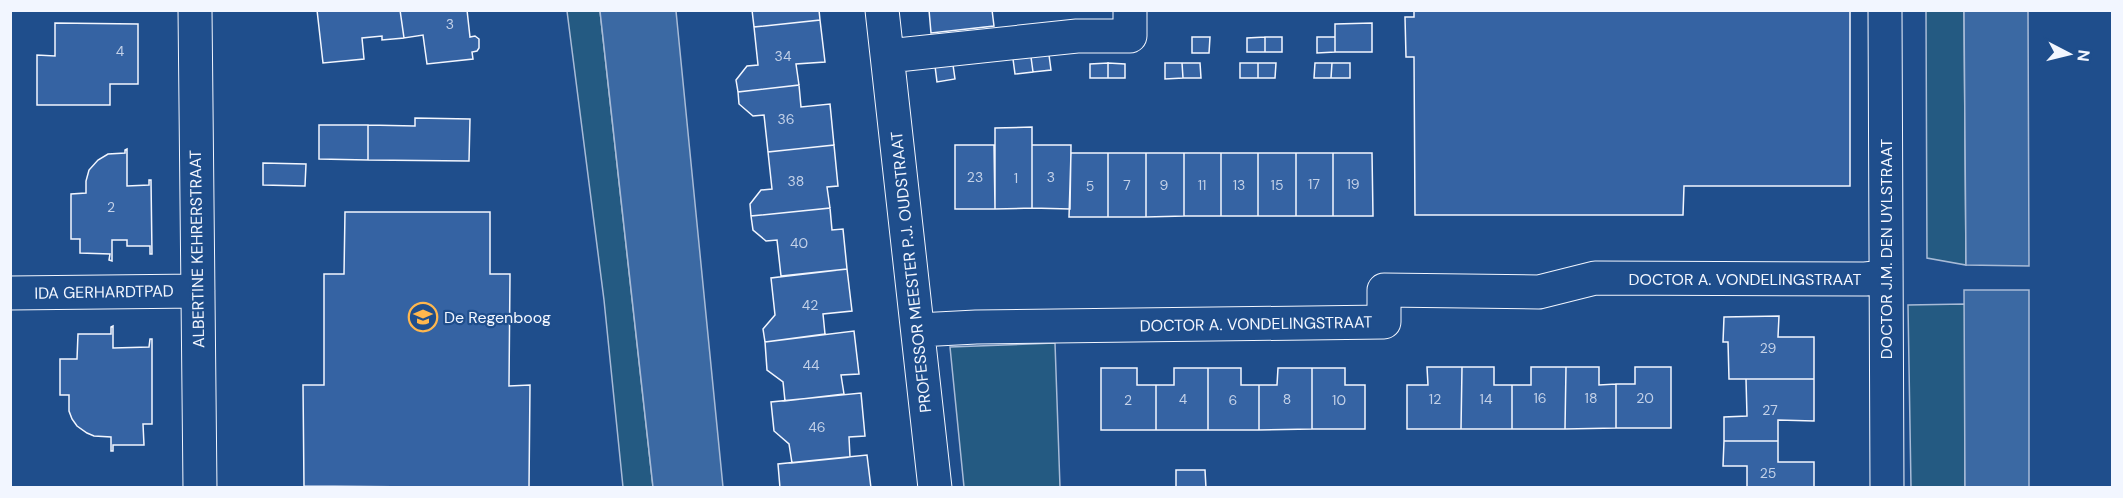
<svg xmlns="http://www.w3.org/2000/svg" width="2123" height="498" viewBox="0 0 2123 498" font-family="'DM Sans',sans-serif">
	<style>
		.green { fill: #245a82; stroke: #a8bbd7; stroke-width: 1.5 }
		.water { fill: #3b69a3; stroke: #a8bbd7; stroke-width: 1.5 }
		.building { fill: #3563a3; stroke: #f2f6ff; stroke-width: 1.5 }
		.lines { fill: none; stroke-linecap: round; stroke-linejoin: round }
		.street-casing { stroke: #f2f6ff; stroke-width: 35 }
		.street { stroke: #1f4e8c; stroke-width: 33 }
		.labels { text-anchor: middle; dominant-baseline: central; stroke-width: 4.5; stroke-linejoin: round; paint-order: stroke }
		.number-label { font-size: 14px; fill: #c3d1e8 }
		.street-label { font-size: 16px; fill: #f2f6ff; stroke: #1f4e8c }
		.poi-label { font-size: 16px; fill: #f2f6ff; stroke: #1f4e8c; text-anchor: start }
	</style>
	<rect width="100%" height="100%" fill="#1f4e8c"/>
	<path class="green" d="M567,11H600L653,487H623L604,300Z
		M1926,11H1964L1966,265L1927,258Z
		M1965,304V487H1911L1908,305Z
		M1055,343L1060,487H964L950,347Z"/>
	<path class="water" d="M600,11H676L723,487H653Z
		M1964,11H2028L2029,266L1966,265Z
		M1964,290H2029V487H1965Z"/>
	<path class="building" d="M317,10H400L404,38L382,40V36L362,38L364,59L323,63Z
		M400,10H467L470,37L475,36L479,39V48L477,51L472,52L473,59L427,64L423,35L404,38Z
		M752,10H819L820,20L754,27Z
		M929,10H992L994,26L931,33Z
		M1414,10H1850V186H1684L1683,215H1415L1414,57H1406L1405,17H1414Z
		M820,20L825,62L796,64L799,85L738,92L736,80L747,66L758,65L754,27Z
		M55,23L138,24V84H110V105H37V55L55,56Z
		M1372,23V52H1335V24Z
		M1192,37H1210L1209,53H1192Z
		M1265,37H1282V52H1265Z
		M1265,37V52H1247V38Z
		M1317,37H1335V52L1317,53Z
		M1049,55L1051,70L1033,72L1031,57Z
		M1031,57L1033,72L1015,74L1013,59Z
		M1108,63V78H1090V64Z
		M1108,63L1125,64V78H1108Z
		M1165,63H1182L1183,78L1165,79Z
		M1182,63H1200L1201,78H1183Z
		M1240,63H1258V78H1240Z
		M1258,63H1276L1275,78H1258Z
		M1315,63H1332L1331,78H1314Z
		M1332,63H1350V78H1331Z
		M953,65L955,79L937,82L935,66Z
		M799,85L801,107L830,104L834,145L768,152L764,115L753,116L739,104L738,92Z
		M415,118L470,119L469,161L368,160V125L415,126Z
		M319,125H368V160L319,159Z
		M1032,127V208L995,209V128Z
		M834,145L838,186L827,187L830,208L751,216L750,204L761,190L772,189L768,152Z
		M955,145H994L995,209H955Z
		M1032,145H1071L1070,209L1032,208Z
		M127,149V186L149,185V180H151L152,254H150V246H127V240H112V261L109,260L110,254L80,253V239H71V194L86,193V181L89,170L98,160L108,154L125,153V150Z
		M1071,153H1108V217H1069Z
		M1108,153H1146V217H1108Z
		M1146,153H1184V216L1146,217Z
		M1184,153H1221V216H1184Z
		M1221,153H1258V216H1221Z
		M1258,153H1296V216H1258Z
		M1296,153H1333V216H1296Z
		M1333,153H1372L1373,216H1333Z
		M263,163L306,164L305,186L263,185Z
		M830,208L832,230L843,229L847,269L781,276L777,240L766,241L753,230L751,216Z
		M345,212H490V274H510L509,386L530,385L529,488L304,486L303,385H324V274H344Z
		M847,269L852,311L823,314L825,334L765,342L763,329L775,315L771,278Z
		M1779,316L1778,337H1814V379H1729L1728,342H1723L1724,317Z
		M113,326V348L149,347L150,339H152V424H143L144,445H113V451H111V437L94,436L87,433L77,426L72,419L69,411V395H60V359H77L78,334H111V327Z
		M854,331L859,374L841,375L844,394L785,401L783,382L767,370L765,342Z
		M1427,367H1462L1461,429H1407V385H1428Z
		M1462,367H1494V385H1512V429H1461Z
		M1531,367H1566L1565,429H1512V385H1531Z
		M1566,367H1599V385L1616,384V428L1565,429Z
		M1635,367H1671V428H1616V384H1635Z
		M1101,368H1137V385H1156V430H1101Z
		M1174,368H1208V430H1156V385H1174Z
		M1208,368H1241V385H1259V430H1208Z
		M1278,368H1312V429L1259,430V385H1277Z
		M1312,368H1345V385H1365V429H1312Z
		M1746,379H1814V421L1778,420V441H1724V417L1747,416Z
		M861,393L865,436L849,437L850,457L792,463L789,444L774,431L771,402Z
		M1724,441H1778V462H1814V488H1747V466H1723Z
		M867,455L871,488H780L778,464Z
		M1176,470H1205L1206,488H1176Z"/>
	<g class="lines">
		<g class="street-casing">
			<path id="street" d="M195,10L200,488
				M882,10L935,488
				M1885,10L1887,488
				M888,56L1077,36H1130V10
				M10,293L198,291
				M918,330L976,327L1384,322V290L1539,292L1595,278L1865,279L1885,277"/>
		</g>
		<use href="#street" class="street"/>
	</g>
	<defs>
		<g id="school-ring" transform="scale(1.5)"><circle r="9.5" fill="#1f4e8c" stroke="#ffb74d" stroke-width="1.5"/><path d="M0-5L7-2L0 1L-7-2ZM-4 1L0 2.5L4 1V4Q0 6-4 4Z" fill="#ffb74d"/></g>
	</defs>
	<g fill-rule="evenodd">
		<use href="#school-ring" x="423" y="317"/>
	</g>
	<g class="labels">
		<g class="number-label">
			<text x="450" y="24">3</text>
			<text x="120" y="51">4</text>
			<text x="783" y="56">34</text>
			<text x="786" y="119">36</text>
			<text x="975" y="177">23</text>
			<text x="1051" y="177">3</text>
			<text x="1016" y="178">1</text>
			<text x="796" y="181">38</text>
			<text x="1314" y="184">17</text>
			<text x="1353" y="184">19</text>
			<text x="1127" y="185">7</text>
			<text x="1164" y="185">9</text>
			<text x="1202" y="185">11</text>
			<text x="1239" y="185">13</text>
			<text x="1277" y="185">15</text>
			<text x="1090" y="186">5</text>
			<text x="111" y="207">2</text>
			<text x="799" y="243">40</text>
			<text x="810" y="305">42</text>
			<text x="1768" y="348">29</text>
			<text x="811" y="365">44</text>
			<text x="1540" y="398">16</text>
			<text x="1591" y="398">18</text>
			<text x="1645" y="398">20</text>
			<text x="1183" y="399">4</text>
			<text x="1287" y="399">8</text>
			<text x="1435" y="399">12</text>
			<text x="1486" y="399">14</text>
			<text x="1128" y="400">2</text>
			<text x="1233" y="400">6</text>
			<text x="1339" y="400">10</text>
			<text x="1770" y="410">27</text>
			<text x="817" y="427">46</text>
			<text x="1768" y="473">25</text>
		</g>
		<g class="street-label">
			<text transform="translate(197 249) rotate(-91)">ALBERTINE KEHRERSTRAAT</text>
			<text transform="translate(1886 249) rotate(-90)">DOCTOR J.M. DEN UYLSTRAAT</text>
			<text transform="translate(911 272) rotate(-96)">PROFESSOR MEESTER P.J. OUDSTRAAT</text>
			<text x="1745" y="279">DOCTOR A. VONDELINGSTRAAT</text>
			<text transform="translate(104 292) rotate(-1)">IDA GERHARDTPAD</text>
			<text transform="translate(1256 324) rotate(-1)">DOCTOR A. VONDELINGSTRAAT</text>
		</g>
		<g class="poi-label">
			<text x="444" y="317">De Regenboog</text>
		</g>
	</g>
	<rect width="2123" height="498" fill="none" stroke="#f2f6ff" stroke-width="24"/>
	<g transform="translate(2069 54) rotate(97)" stroke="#1f4e8c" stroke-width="4.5" paint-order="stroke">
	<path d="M0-4.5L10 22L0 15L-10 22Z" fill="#f2f6ff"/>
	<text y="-9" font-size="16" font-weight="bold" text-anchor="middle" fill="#f2f6ff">N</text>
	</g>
</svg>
